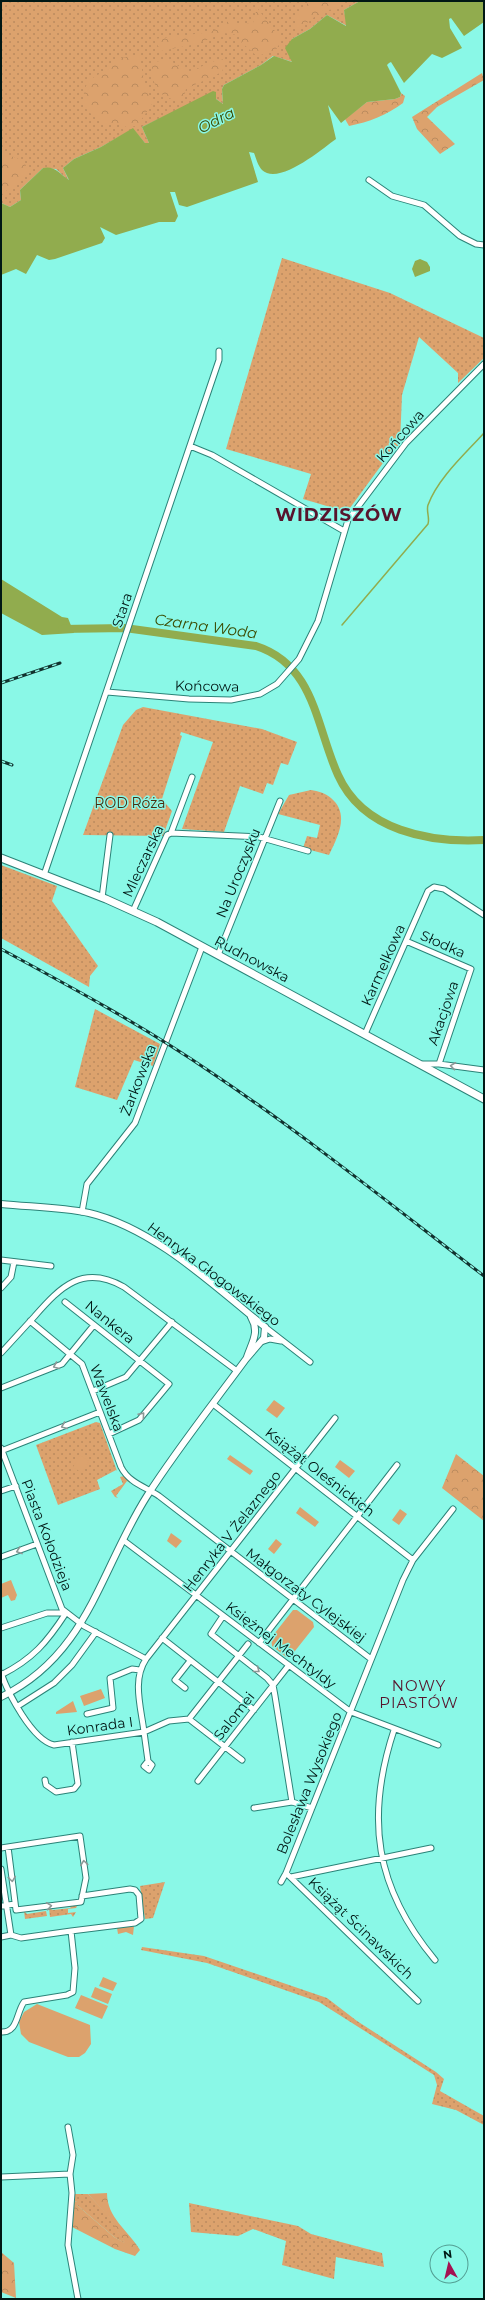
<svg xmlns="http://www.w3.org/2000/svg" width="485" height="2300" viewBox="0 0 485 2300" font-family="Montserrat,sans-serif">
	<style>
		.grass { fill: url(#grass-dots) }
		.forest { fill: url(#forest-crowns) }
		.park { fill: #dca26d }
		.water { fill: #91ac4e }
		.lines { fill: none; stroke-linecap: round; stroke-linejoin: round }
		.stream { stroke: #91ac4e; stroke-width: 1.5 }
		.river { stroke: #91ac4e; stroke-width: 8 }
		.minor-casing { stroke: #2b8378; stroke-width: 7 }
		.tertiary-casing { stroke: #2b8378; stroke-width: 8 }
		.secondary-casing { stroke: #2b8378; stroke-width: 9 }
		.minor { stroke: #fff; stroke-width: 5 }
		.tertiary { stroke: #fff; stroke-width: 6 }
		.secondary { stroke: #fff; stroke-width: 7 }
		.rail-casing { stroke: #11322e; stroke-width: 3 }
		.rail { stroke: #8af8e7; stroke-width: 1.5; stroke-dasharray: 4.5; stroke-linecap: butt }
		.oneway { stroke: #8d9796 }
		.labels { text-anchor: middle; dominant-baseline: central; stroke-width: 3; stroke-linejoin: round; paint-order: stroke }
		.street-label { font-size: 14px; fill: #011815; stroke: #8af8e7 }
		.park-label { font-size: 14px; fill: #4b2d0e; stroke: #8af8e7 }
		.water-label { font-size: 15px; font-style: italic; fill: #3b4c03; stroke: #8af8e7 }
		.neighbourhood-label { font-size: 15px; letter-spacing: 1px; fill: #57142c; stroke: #8af8e7 }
		.district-label { font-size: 18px; font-weight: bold; letter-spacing: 1px; fill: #57142c; stroke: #8af8e7 }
	</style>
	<defs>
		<pattern id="grass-dots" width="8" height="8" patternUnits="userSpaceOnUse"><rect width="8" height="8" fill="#dca26d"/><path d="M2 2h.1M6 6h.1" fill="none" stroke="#bb8b5e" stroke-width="1.8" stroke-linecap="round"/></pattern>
		<pattern id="forest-crowns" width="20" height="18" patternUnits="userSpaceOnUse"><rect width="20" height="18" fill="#dca26d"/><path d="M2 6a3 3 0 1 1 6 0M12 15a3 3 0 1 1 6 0" fill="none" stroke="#bb8b5e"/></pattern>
	</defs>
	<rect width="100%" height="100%" fill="#8af8e7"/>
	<path class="grass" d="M1,1H360L344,10L347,26L327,15L310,29L292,39L293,62L273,56L261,65L224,85L222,89L223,104L216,99L165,116L142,127L149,143H145L133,129L101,147L74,159L63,168L69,181L56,169L43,168L20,190L21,200L10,207L1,203Z
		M282,258L390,293L484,338V358L458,383V373L419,337L402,395L400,443L389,456L384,453L379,459L383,463L347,512L303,499L311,474L226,449Z
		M143,707L262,729L297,742L288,765L281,763L273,785L267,783L263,794L240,786L224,832L182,829L213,742L181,732L180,735L182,736L162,799L172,811L163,836L83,835L123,725L136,710Z
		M311,790C318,791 325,793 331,798C350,814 338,836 329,855L303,848L307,836L317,838L320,825L278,814L289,795Z
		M1,865L57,886L52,901L98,966L90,976L89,987L1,938Z
		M95,1009L160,1044L153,1066L134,1060L117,1100L75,1087Z
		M96,1422L100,1423L117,1471L116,1470L97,1480L100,1489L58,1505L36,1445Z
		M124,1476L130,1483L127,1481L116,1496L118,1498L115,1497L111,1491L123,1484L120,1477Z
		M165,1882L153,1918L145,1919L140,1886Z
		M68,1905L77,1906L76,1908L68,1909V1913L76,1912L73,1917L71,1914L50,1917L49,1908L53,1910L71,1908Z
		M24,1911L27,1914L46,1911L47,1916L25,1919Z
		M142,1947L204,1956L327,1998L357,2021L436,2072L444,2079L440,2091L484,2116V2125L456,2110L432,2104L437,2085L434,2075L319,2002L207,1963L141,1950Z
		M75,2194H88L108,2215L126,2244L114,2237L77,2205V2201L74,2202Z
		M189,2203L298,2226L311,2234L382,2253L384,2267L336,2257L334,2279L282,2265L286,2241L253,2229L238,2236L191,2232Z"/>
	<path class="forest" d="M309,1H344L335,9L322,11L298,30L295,20Z
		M257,8L282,40L275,51L257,56L241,42L238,35L224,33L196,44L161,51L154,39L211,32L230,20L238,25L253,23Z
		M140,54C141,72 146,87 152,104L137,126L126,127L122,123L104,125C86,109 77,108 88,81L104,71L118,59Z
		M226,59L222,72L186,89L183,101C157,98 152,87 152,62L169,60L188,72L217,60Z
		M482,73L484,80L437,107L427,117L455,144L440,154L417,129L412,117Z
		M401,93L405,96L403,103C387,115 369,122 349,126L345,119L367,102L395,99L400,97Z
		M1,152L24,161L29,173L1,195Z
		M456,1454L484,1476V1521L442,1488Z
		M107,2193C107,2218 128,2230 140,2250L135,2256L115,2249L72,2227L74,2202L77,2201V2205L114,2237L125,2243L108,2216L88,2194Z
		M1,2252L14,2263L16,2298L1,2292Z"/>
	<path class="park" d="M274,1400L285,1408L277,1418L266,1410Z
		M80,1455L89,1461L82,1473L73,1467Z
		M230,1455L253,1471L250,1475L227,1459Z
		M340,1460L355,1471L349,1478L335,1467Z
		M300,1507L319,1522L315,1527L296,1513Z
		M400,1509L407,1514L399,1525L392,1520Z
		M171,1533L182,1541L176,1548L167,1541Z
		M276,1539L282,1544L274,1554L268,1549Z
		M11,1580L17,1595L15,1600L11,1601L8,1595L1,1598V1584Z
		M293,1610H297L313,1622L314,1627L291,1656L286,1657L272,1646L271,1638Z
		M101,1689L105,1698L84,1706L80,1696Z
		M73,1701L77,1712L56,1714V1712Z
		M134,1926L133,1935L126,1932L118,1934L117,1928Z
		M103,1977L117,1983L113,1991L99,1986Z
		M95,1987L112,1994L108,2004L91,1997Z
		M81,1995L108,2006L102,2019L75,2008Z
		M37,2004L90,2025L91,2044L85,2053L79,2057H68L29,2042L21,2034L19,2022L24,2012Z"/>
	<path class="water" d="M360,1H484V22L464,36L451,18L449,19L450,28L462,48L442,58L432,54L404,83L391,62L389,63L387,65L401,93L400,97L395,99L367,102L341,123L328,105L336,139C322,149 279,186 262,170C258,166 256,158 254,153L249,152L258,182L187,207L179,205L175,192H170L178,216L175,222H159L116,235L100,227L105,238L102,243L55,259L49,260L37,255L26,274L16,269L1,275V203L10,207L21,200L20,190L43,168C54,165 60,174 69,180L63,168L74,159L101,147L133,128L145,143H149L142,127L213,91L216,92V99L223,104L222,89L224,85L261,65L274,56L292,62L285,48L292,39L310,29L327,15L346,26L344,10Z
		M420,259L427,262L430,267V271L415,277L412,269L415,261Z
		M1,579L62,617L68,618L74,633L42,635L1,613Z"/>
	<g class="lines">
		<path class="stream" d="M342,625L428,524C430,518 426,511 428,505C438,478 465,454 484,433"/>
		<path class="river" d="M62,629L125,628L256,646C315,665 316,727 338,775C363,831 430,843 484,840"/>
		<g class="minor-casing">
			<path id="minor" d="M369,180L392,196L424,205L460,236L476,244L484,245
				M190,446L212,455L344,531
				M107,692L189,699L231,700L260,694L277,684L299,659L318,621L348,520L406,443L484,364
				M171,833L259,837L308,851
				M44,875L219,360V351
				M102,898L110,835
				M133,911L167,835L171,833L192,777
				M406,941L471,969L439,1064
				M218,955L280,801
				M365,1034L428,891L434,887L444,889L484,915
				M423,1064H439L484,1070
				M82,1212L87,1184L135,1123L202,947
				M1,1260L51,1266
				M1,1288L11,1277L14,1262
				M65,1302L169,1384L139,1420L109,1434
				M30,1321L82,1364L121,1467C129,1483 146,1487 159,1496L371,1659
				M265,1327L310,1362
				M261,1342L270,1339L281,1341
				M1,1353C12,1341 23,1329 34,1317C61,1286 83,1264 124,1287L237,1371
				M1,1388L62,1364L94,1325
				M93,1391L126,1377L172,1322
				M213,1404L413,1560
				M1,1448L62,1609L84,1626L146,1659C132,1680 141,1707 144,1732L54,1745C32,1740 8,1693 1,1673
				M1,1451L100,1412
				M1,1491L16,1486
				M123,1540L351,1712L438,1745
				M1,1557L37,1544
				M223,1616L211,1634L267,1678L273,1685L275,1696L292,1802L254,1808
				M1,1628L47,1613H66
				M162,1638L254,1710
				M259,1643L397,1465
				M146,1659L335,1418
				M1,1675C33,1659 47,1642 66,1613
				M185,1688L175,1680L190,1661
				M18,1706L54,1683L72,1665L96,1632
				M87,1714L113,1708L110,1678L132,1669L140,1670
				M189,1719L248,1644
				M394,1730C365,1818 375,1888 435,1960
				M148,1761L152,1765L149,1770L144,1766L148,1761L144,1732L169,1721L189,1719L242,1760
				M45,1780L46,1785L56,1792L74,1789L78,1784L72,1742
				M198,1781L289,1665
				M292,1802L312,1808
				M1,1848L80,1836L86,1878L81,1902L16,1910L8,1847
				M1,1869L11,1935L1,1937
				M286,1873L418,2001
				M291,1877L431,1848
				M281,1882L286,1873L403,1580L413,1560L453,1509
				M1,1906L15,1904
				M11,1935L21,1938L71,1931
				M1,2032C18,2033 16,2013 24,2002L67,1995L73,1992L75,1968L71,1931L135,1923L141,1919L139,1895L135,1890L130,1889L82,1896
				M68,2127L73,2155L70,2174L72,2193L68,2245L78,2299
				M1,2177L70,2174"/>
		</g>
		<g class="tertiary-casing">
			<path id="tertiary" d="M1,1204C30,1207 60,1207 89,1213C154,1228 214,1286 265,1327
				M247,1357C252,1342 260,1332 251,1317
				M1,1697C88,1655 100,1570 147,1496C177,1449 213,1404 246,1359L264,1338L265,1327"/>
		</g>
		<g class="secondary-casing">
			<path id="secondary" d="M1,858L106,899L157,922L484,1099"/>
		</g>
		<use href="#minor" class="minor"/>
		<use href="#tertiary" class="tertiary"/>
		<use href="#secondary" class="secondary"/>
		<g class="rail-casing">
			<path id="rail" d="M1,683L60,663
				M1,761L12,765
				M1,949C73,988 145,1027 212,1073C306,1136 394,1207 484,1276"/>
		</g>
		<use href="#rail" class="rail"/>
	</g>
	<defs><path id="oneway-chevron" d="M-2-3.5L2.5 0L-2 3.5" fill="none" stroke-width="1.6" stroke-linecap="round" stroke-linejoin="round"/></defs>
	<g class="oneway">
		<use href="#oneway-chevron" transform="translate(453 1066) rotate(-172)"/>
		<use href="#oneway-chevron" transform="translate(56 1366) rotate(158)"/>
		<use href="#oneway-chevron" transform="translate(142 1415) rotate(-49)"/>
		<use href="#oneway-chevron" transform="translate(64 1426) rotate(159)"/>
		<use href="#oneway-chevron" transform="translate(19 1551) rotate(160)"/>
		<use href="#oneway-chevron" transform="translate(257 1670) rotate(38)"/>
		<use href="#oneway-chevron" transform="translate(84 1863) rotate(-98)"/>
		<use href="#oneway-chevron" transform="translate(12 1879) rotate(82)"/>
		<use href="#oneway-chevron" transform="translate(49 1906) rotate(-8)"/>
	</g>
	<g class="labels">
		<g class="street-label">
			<text transform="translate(400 436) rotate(-49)">Końcowa</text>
			<text transform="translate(122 610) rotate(-71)">Stara</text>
			<text transform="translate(207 686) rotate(1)">Końcowa</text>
			<text transform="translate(143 861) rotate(-65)">Mleczarska</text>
			<text transform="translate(238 873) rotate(-68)">Na Uroczysku</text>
			<text transform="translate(443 944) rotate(24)">Słodka</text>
			<text transform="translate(252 959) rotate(28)">Rudnowska</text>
			<text transform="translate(383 965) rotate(-66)">Karmelkowa</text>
			<text transform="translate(443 1013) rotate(-71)">Akacjowa</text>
			<text transform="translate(138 1080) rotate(-69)">Żarkowska</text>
			<text transform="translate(214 1274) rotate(37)">Henryka Głogowskiego</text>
			<text transform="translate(110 1322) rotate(39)">Nankera</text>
			<text transform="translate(107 1398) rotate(69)">Wawelska</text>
			<text transform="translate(320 1472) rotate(38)">Książąt Oleśnickich</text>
			<text transform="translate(232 1531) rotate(-52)">Henryka V Żelaznego</text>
			<text transform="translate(47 1535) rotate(69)">Piasta Kołodzieja</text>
			<text transform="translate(306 1595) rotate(37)">Małgorzaty Cylejskiej</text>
			<text transform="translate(281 1645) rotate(37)">Księżnej Mechtyldy</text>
			<text transform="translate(234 1716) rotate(-52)">Salomei</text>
			<text transform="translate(100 1726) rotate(-8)">Konrada I</text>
			<text transform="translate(309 1783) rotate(-68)">Bolesława Wysokiego</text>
			<text transform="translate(361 1928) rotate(44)">Książąt Ścinawskich</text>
		</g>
		<g class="park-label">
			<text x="130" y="803">ROD Róża</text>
		</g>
		<g class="water-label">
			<text transform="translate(216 120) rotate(-27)">Odra</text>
			<text transform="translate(206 626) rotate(8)">Czarna Woda</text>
		</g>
		<g class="neighbourhood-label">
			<text x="419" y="1685">NOWY<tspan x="419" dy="17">PIASTÓW</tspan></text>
		</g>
		<g class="district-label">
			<text x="339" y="515">WIDZISZÓW</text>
		</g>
	</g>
	<rect width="485" height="2300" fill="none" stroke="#011815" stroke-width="4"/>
	<g transform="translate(449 2264) rotate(352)"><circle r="19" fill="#8af8e7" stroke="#539e93"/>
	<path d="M0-3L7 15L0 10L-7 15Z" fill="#a41151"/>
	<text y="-6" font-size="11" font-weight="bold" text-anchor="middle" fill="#011815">N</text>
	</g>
</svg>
